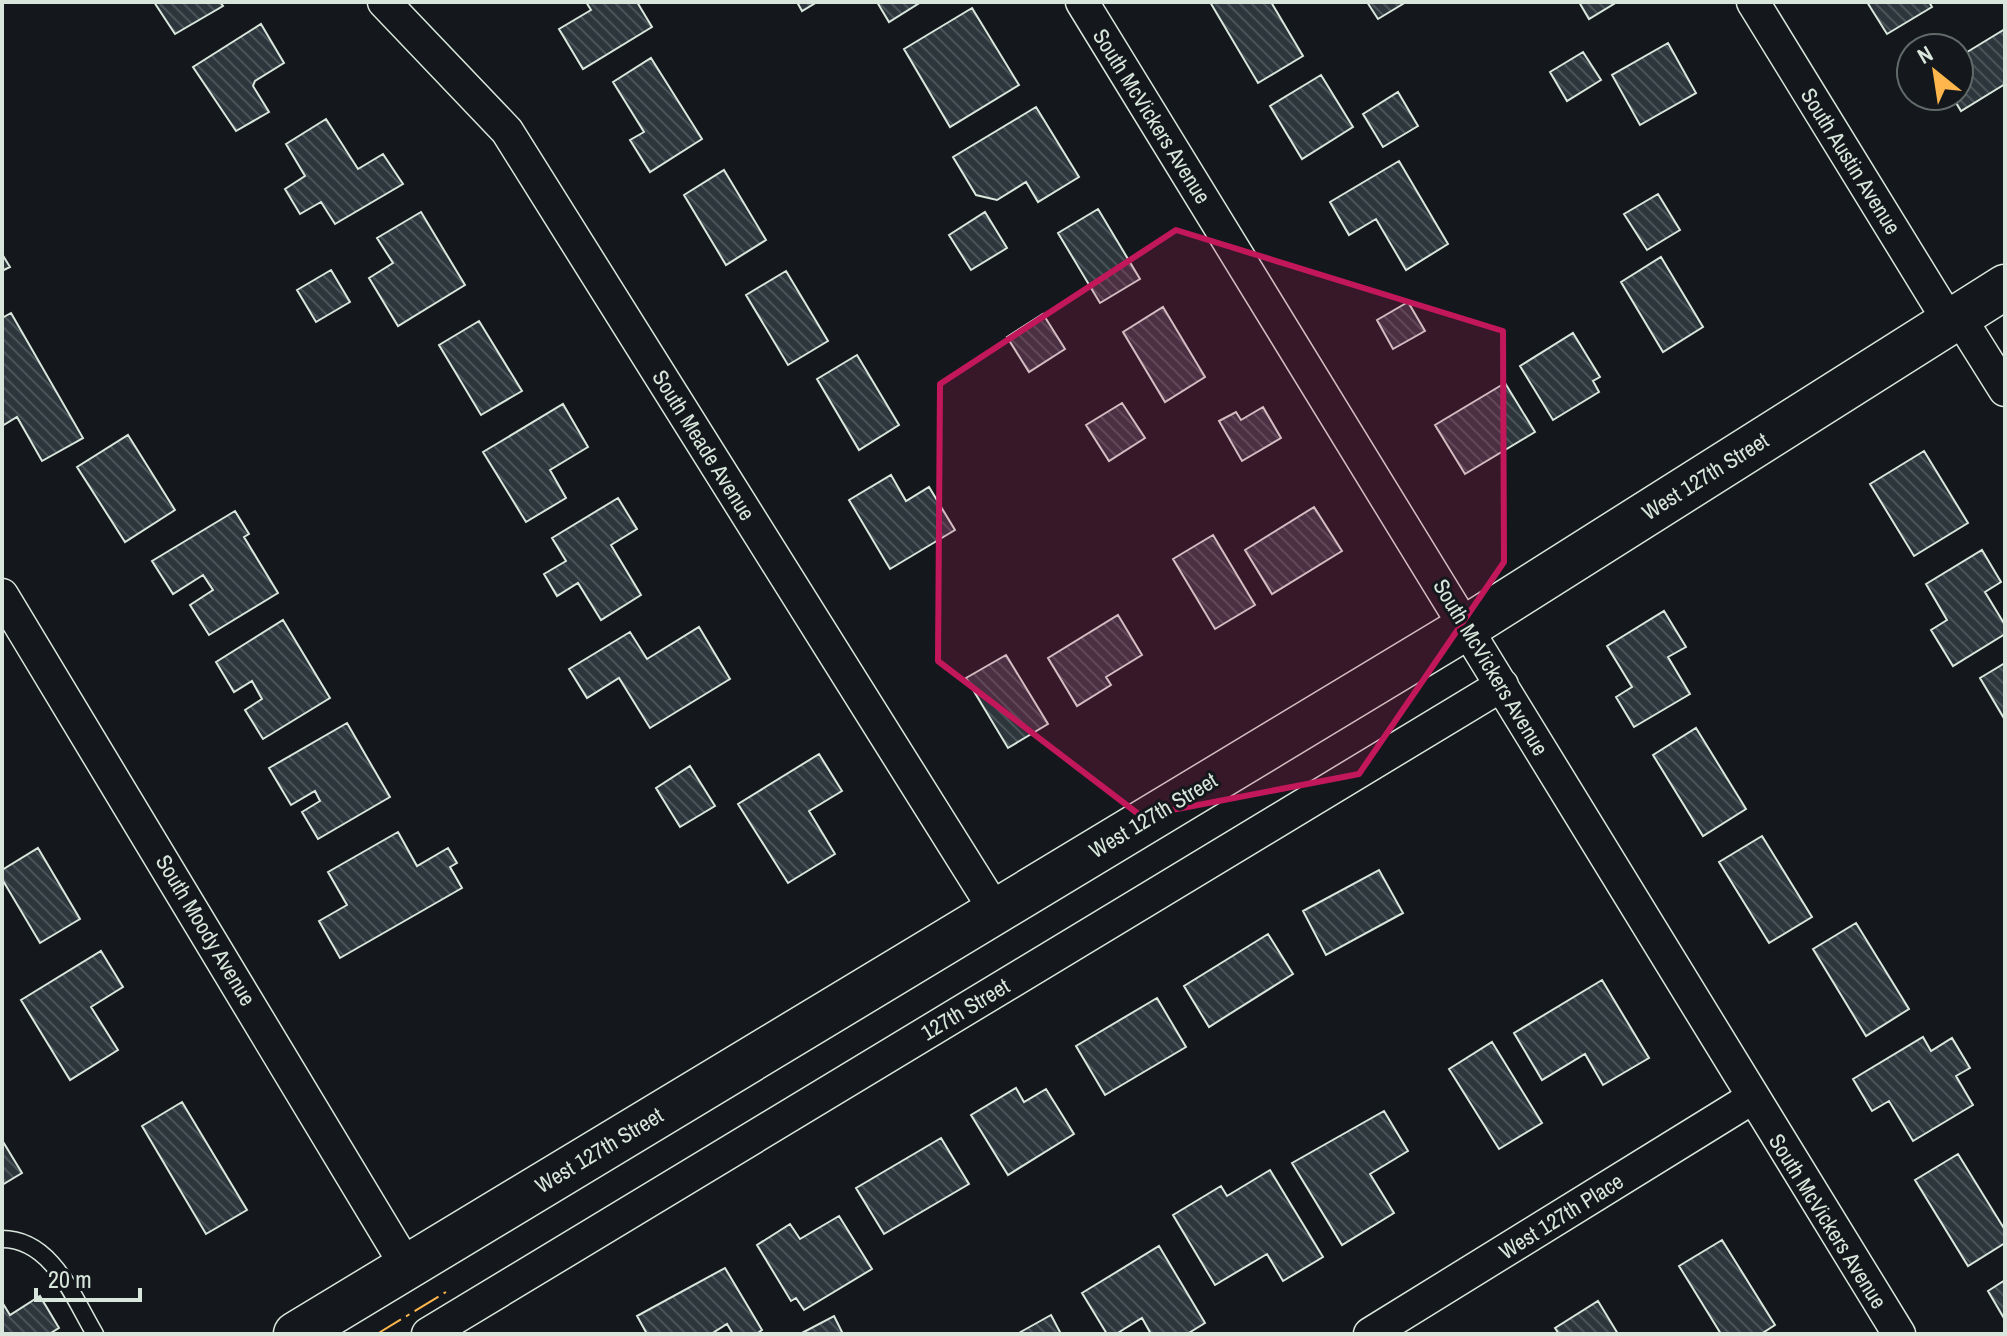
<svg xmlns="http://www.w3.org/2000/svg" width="2007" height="1336" viewBox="0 0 2007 1336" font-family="'Archivo Narrow',sans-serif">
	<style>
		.building { fill: url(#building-back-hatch); stroke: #d8e6dc; stroke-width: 2 }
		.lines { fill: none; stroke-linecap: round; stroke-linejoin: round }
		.lane-casing { stroke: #d8e6dc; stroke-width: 19 }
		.street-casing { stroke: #d8e6dc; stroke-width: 35 }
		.secondary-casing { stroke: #d8e6dc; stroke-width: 47 }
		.lane { stroke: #14181c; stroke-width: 16 }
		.street { stroke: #14181c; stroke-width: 32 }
		.secondary { stroke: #14181c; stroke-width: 44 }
		.power { stroke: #ffb74d; stroke-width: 2; stroke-dasharray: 28 6 4 6; stroke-linecap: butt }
		.marked { fill: #c2185b; fill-opacity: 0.2; stroke: #c2185b; stroke-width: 6; stroke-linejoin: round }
		.labels { text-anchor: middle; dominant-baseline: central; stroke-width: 6; stroke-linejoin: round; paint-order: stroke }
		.street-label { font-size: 22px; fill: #d8e6dc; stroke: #14181c }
	</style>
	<defs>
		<pattern id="building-back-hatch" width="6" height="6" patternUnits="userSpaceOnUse" patternTransform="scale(2)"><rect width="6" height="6" fill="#2c363c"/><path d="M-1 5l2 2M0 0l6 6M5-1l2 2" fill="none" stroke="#4a5358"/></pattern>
	</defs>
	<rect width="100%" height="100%" fill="#14181c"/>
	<path class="building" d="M154,2H220L223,6L175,34Z
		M586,2H637L652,27L583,69L559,29L591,10Z
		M797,2H817L802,11Z
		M877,2H921L889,22Z
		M1210,2H1271L1303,56L1258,83Z
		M1367,2H1406L1378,19Z
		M1579,2H1617L1589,19Z
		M1867,2H1929L1932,7L1887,34Z
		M972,8L1019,85L950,127L904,49Z
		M261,24L284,63L255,81L253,86L269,112L236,131L193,67Z
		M2005,29V84L1961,111L1952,96H1959V57Z
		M1668,43L1696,93L1640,125L1612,75Z
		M1583,52L1601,80L1567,101L1550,72Z
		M651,58L702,139L650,172L630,140L644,132L613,82Z
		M1321,75L1353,127L1302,159L1270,106Z
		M1398,92L1418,126L1383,147L1363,114Z
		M1036,107L1079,177L1038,202L1026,182L997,200L976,195L953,157Z
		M326,119L358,169L383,154L403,184L335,224L321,202L300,214L285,189L305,176L286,144Z
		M1399,161L1448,244L1406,270L1376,219L1349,235L1330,202Z
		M724,170L766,240L726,265L684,195Z
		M1658,194L1680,230L1647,250L1624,214Z
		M1098,209L1140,279L1100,303L1058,233Z
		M421,212L465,285L398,326L369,278L393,263L377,238Z
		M985,212L1007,248L971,270L949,235Z
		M2,254L10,267L2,271Z
		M1661,257L1703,327L1663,352L1621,282Z
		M331,270L350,302L316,322L297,290Z
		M786,271L828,341L788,365L746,295Z
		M1408,302L1425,331L1393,349L1377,320Z
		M1163,307L1205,377L1165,402L1123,332Z
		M11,313L83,438L42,461L17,417L2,426V318Z
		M1043,314L1065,349L1029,372L1007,337Z
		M479,321L522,391L481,415L439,345Z
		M1573,333L1600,377L1593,381L1599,392L1553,420L1520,366Z
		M857,355L899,425L859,450L817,379Z
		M1505,383L1535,432L1465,474L1435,425Z
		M1122,403L1145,438L1109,461L1086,425Z
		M563,404L588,447L550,470L566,498L526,522L483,452Z
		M1263,407L1281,438L1242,461L1219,421L1236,412L1241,420Z
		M128,435L175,510L125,542L77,467Z
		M1924,451L1968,523L1914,556L1870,484Z
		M891,475L906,501L929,487L955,530L890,569L849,500Z
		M618,498L637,529L611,545L641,595L601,620L578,583L557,596L544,574L566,561L552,538Z
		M1314,507L1342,551L1272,594L1245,550Z
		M235,511L249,534L244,537L278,593L209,635L190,605L213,590L203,575L173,594L152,561Z
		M1213,535L1255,605L1215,629L1173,559Z
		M1982,550L2001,582L1985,592L2005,625V634L1953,666L1931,630L1947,620L1926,584Z
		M1664,611L1686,647L1668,657L1690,694L1634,727L1616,697L1632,687L1607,646Z
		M1118,615L1142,655L1106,677L1111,685L1077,706L1048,658Z
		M283,620L330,698L263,739L245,710L262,699L252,681L234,692L216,662Z
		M699,627L730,679L650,728L619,678L587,698L569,669L630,632L647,659Z
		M1006,655L1048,724L1008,748L966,678Z
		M2005,663V720L1980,678Z
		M347,723L390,797L318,839L302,812L320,801L315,791L291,805L269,768Z
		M1696,728L1746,809L1703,836L1653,755Z
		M819,754L842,791L809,811L835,854L788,883L738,804Z
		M690,766L715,806L680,827L656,788Z
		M398,832L417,866L448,848L457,863L450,867L462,888L340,958L319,921L347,905L328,872Z
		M1762,836L1812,917L1769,943L1719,862Z
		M38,848L80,919L40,943L2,879V870Z
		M1379,870L1403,913L1326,955L1303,911Z
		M1856,923L1909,1009L1866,1036L1813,949Z
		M1268,934L1293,974L1209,1027L1184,986Z
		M101,951L123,987L91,1007L118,1050L70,1080L21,1000Z
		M1602,980L1649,1058L1603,1085L1585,1054L1542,1080L1514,1033Z
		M1157,998L1186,1047L1105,1095L1076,1046Z
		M1923,1037L1931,1051L1952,1038L1970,1068L1956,1076L1973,1105L1913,1141L1889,1101L1872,1111L1853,1079Z
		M1492,1042L1542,1123L1499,1149L1449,1069Z
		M1016,1088L1024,1102L1046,1089L1074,1134L1008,1175L971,1115Z
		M182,1102L247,1210L206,1234L142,1126Z
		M1384,1111L1408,1151L1370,1174L1394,1213L1342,1245L1292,1163Z
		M941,1138L969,1184L884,1234L856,1188Z
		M2,1140L22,1173L2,1185Z
		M1958,1154L2005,1230V1243L1968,1266L1915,1180Z
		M1270,1170L1323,1257L1283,1281L1267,1254L1215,1285L1173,1215L1221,1186L1227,1196Z
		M839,1216L872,1269L804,1310L796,1298L791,1301L757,1245L790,1224L800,1239Z
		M1722,1240L1775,1325L1761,1334H1721L1679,1266Z
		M1159,1246L1205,1323L1187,1334H1151L1142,1318L1116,1334H1107L1082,1293Z
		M725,1268L762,1330L756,1334H733L727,1324L711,1334H647L637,1316Z
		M2005,1280V1320L1988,1291Z
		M40,1296L59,1328L49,1334H2V1302L10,1315Z
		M1598,1301L1618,1334H1559L1555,1328Z
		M1051,1315L1061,1334H1017Z
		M834,1316L843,1334H800Z"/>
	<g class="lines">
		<g class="lane-casing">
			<path id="lane" d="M2,1239C52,1239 73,1297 95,1334"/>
		</g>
		<g class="street-casing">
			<path id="street" d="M384,2L507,131L995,910
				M1082,2L1899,1334
				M1753,2L1949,321
				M1958,315L2005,390
				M2,595L407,1267
				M428,1334L1502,685
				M1370,1334L1752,1098"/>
		</g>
		<g class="secondary-casing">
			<path id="secondary" d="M296,1334L1467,627L2005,287"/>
		</g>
		<use href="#lane" class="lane"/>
		<use href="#street" class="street"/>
		<use href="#secondary" class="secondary"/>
		<path class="power" d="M377,1334L446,1292"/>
	</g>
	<path class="marked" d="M1176,230L1503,331L1504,562L1359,774L1141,816L938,661L940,384Z"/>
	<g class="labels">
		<g class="street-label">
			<text transform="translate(1152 116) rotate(58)">South McVickers Avenue</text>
			<text transform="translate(1851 161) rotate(58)">South Austin Avenue</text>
			<text transform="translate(704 445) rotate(58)">South Meade Avenue</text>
			<text transform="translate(1705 476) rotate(-32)">West 127th Street</text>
			<text transform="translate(1491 667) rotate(59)">South McVickers Avenue</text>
			<text transform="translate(1153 815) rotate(-31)">West 127th Street</text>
			<text transform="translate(206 930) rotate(59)">South Moody Avenue</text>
			<text transform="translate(965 1009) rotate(-31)">127th Street</text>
			<text transform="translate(599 1150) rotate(-31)">West 127th Street</text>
			<text transform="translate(1561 1216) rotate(-32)">West 127th Place</text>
			<text transform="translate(1828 1221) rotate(58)">South McVickers Avenue</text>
		</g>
	</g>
	<rect width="2007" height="1336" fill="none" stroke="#d8e6dc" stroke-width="8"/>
	<g transform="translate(1935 72) rotate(330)"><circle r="38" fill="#14181c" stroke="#626a69" stroke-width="2"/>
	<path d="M0-6L14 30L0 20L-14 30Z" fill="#ffb74d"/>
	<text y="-12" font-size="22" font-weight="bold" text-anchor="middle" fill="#d8e6dc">N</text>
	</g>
	<path d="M36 1288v12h104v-12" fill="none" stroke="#d8e6dc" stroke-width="4"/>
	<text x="48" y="1288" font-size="24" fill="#d8e6dc" stroke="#14181c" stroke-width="6" paint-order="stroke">20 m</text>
</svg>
